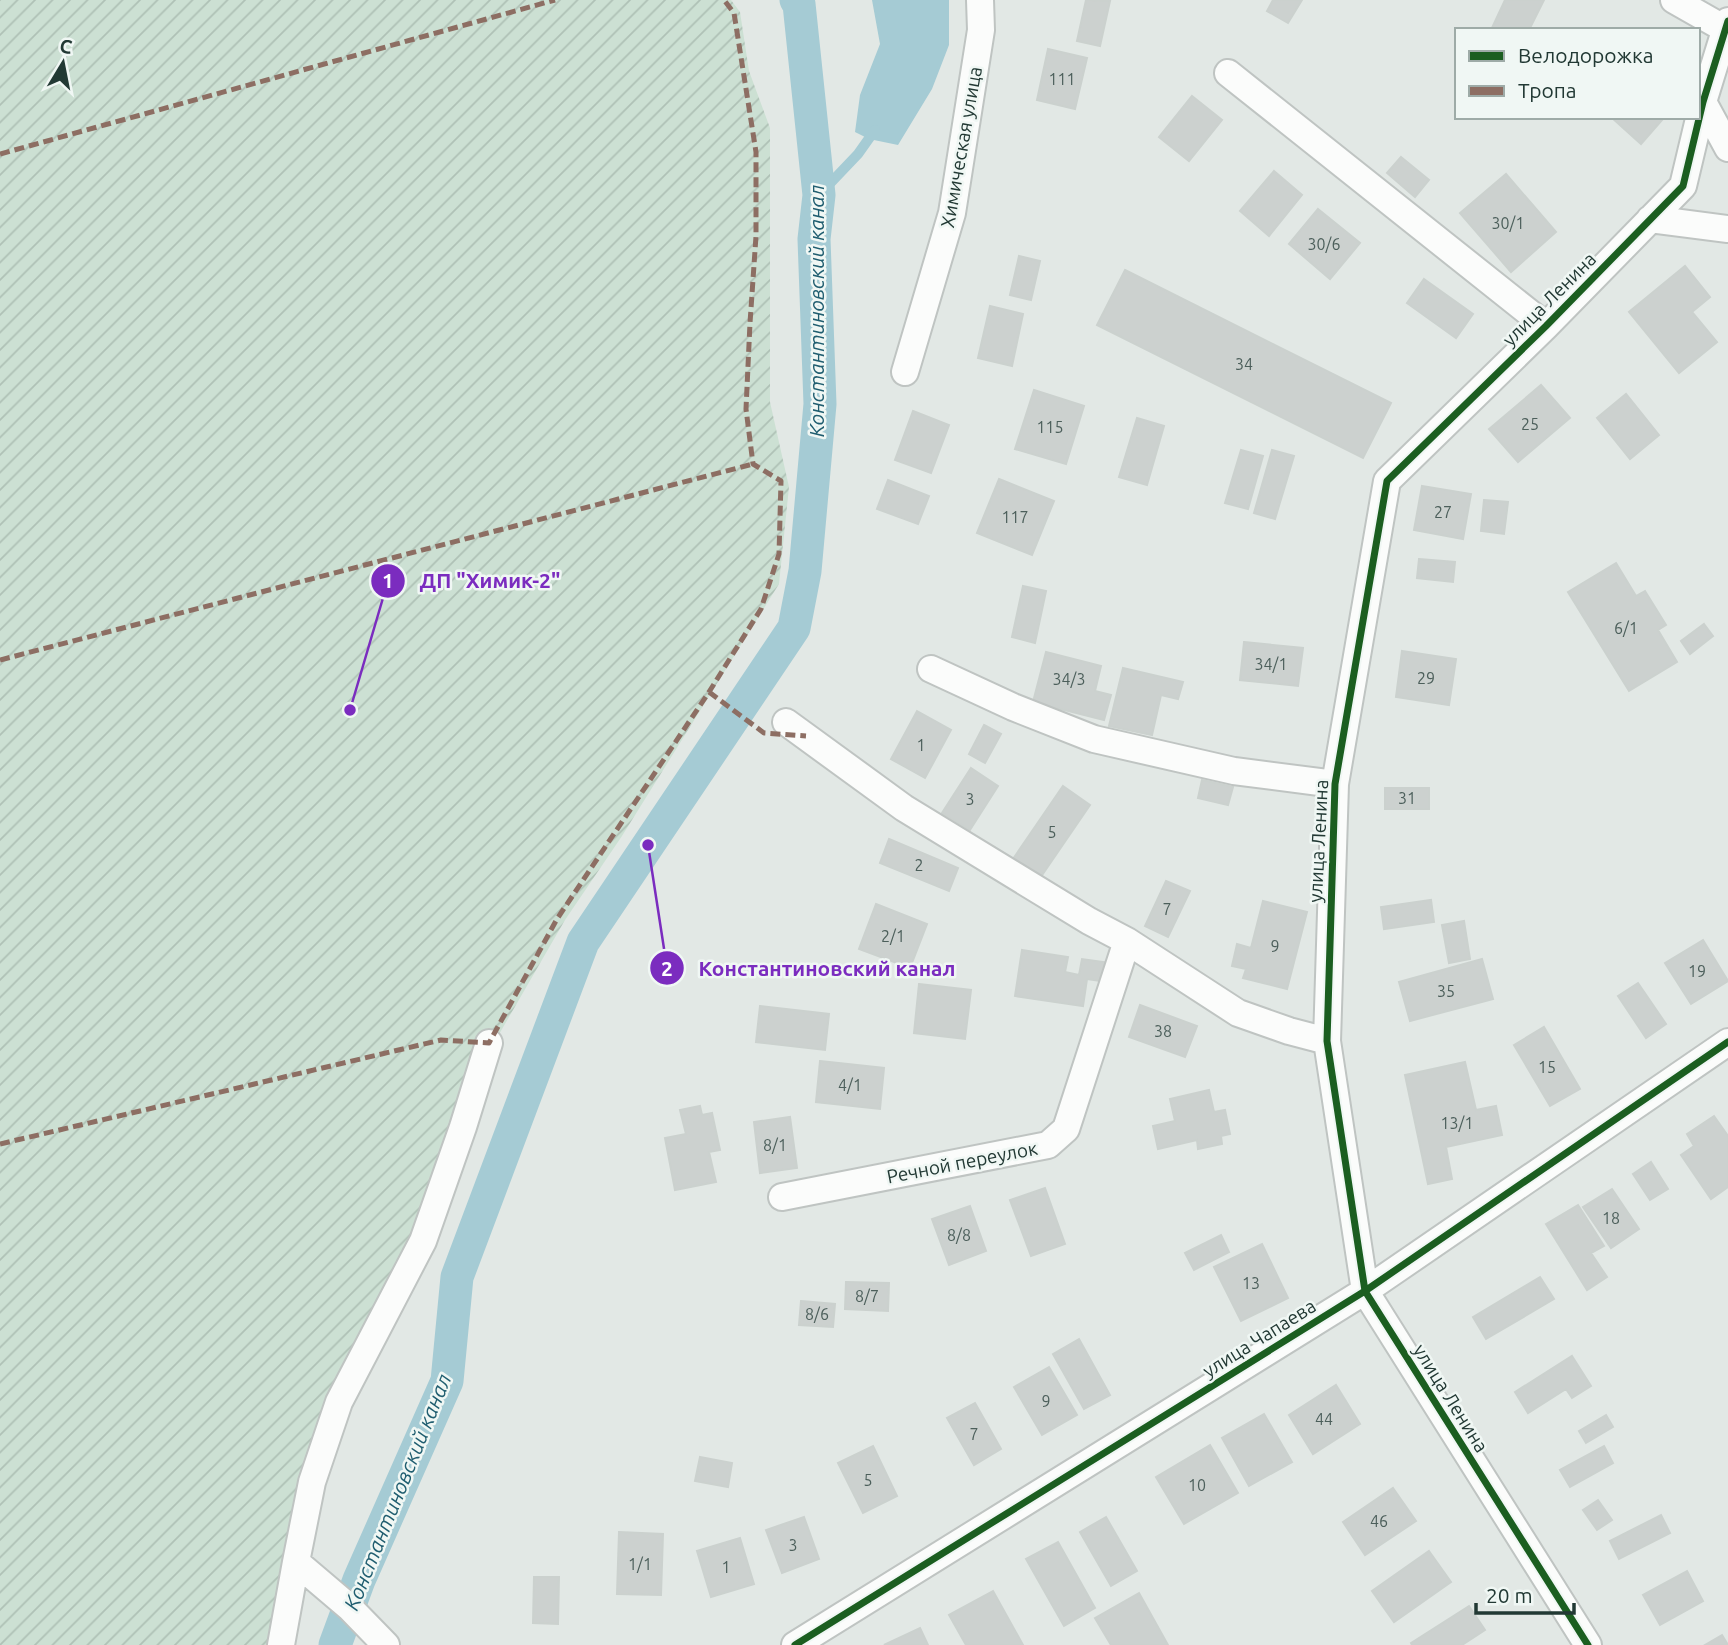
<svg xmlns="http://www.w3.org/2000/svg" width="1728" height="1645" viewBox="0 0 1728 1645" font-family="Ubuntu,sans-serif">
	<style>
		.garden { fill: url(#garden-furrows) }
		.water { fill: #a5cbd4 }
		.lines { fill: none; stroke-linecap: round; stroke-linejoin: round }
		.stream { stroke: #a5cbd4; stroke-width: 10 }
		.canal { stroke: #a5cbd4; stroke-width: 33 }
		.building { fill: #ccd1cf; stroke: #cbd1ce; stroke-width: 2 }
		.street-casing { stroke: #bfc4c2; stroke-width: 30 }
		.street { stroke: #fbfcfb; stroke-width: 26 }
		.quiet { stroke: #8d6e63; stroke-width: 5; stroke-dasharray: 10 5; stroke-linecap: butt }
		.cycleway-casing { stroke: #f0f7f4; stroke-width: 11 }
		.cycleway { stroke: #1b5e20; stroke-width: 7 }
		.labels { text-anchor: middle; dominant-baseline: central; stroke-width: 5; stroke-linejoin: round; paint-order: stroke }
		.number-label { font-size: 16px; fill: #4c5f5b }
		.street-label { font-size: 19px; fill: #223934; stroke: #f0f7f4 }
		.water-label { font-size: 21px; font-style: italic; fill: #205e70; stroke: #f0f7f4 }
		.leader { fill: none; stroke: #7b2cbf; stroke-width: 2.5 }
		.callout-dot { fill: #7b2cbf; stroke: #f0f7f4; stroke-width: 2.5 }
		.mark-label { font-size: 21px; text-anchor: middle; font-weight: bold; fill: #fff }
		.callout-label { font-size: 21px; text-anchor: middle; font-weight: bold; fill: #7b2cbf; stroke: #f0f7f4; stroke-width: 5; stroke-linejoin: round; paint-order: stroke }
	</style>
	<defs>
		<pattern id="garden-furrows" width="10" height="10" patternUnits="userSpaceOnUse" patternTransform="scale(1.75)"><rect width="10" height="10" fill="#cce0d3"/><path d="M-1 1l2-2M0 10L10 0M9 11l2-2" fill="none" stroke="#afc1b6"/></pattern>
	</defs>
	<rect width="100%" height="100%" fill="#e2e8e5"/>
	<path class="garden" d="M0,0H731L740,12L749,71L770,128V402L789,487L779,584L622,836L565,920L494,1043L345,1402L318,1483L288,1645H0Z"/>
	<path class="water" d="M872,0H949V45L932,89L898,145L869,139L855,132L860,95L880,44Z"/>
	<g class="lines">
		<path class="stream" d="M819,195L858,154L875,130"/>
		<path class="canal" d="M335,1645L359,1580L447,1381L457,1277L583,942L794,628L805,571L820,404L814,239L819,195L799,4L796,0"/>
	</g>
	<path class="building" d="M1086,0L1110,1L1100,46L1077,41Z
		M1273,0H1302L1288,23L1267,11Z
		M1505,0H1544L1529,30H1491Z
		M1048,49L1087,58L1075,109L1037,100Z
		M1192,96L1222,120L1189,161L1159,137Z
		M1611,117H1659L1662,120L1641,144Z
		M1401,157L1429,180L1415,197L1387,173Z
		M1274,171L1302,195L1269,236L1240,211Z
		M1506,174L1556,232L1511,272L1460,213Z
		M1318,209L1360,243L1330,279L1289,244Z
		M1019,256L1040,261L1031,300L1010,295Z
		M1685,266L1710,297L1692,312L1717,342L1679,373L1629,312Z
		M1125,270L1391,403L1363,458L1097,325Z
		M1424,279L1473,314L1456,338L1407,303Z
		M990,306L1023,314L1012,366L978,358Z
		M1541,385L1570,418L1518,462L1489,429Z
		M1034,390L1084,406L1066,464L1015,449Z
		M1626,394L1659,435L1630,459L1597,418Z
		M913,411L949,425L931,473L895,460Z
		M1137,418L1164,426L1147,485L1119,477Z
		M1241,450L1263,456L1248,509L1225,503Z
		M1272,450L1294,456L1275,519L1254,513Z
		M999,479L1054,501L1032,555L977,533Z
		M888,480L929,496L918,524L877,509Z
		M1422,486L1471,494L1463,539L1414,530Z
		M1484,500L1508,502L1504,534L1481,531Z
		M1419,559L1455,562L1453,582L1417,578Z
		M1616,563L1636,596L1645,591L1666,625L1658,630L1677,662L1629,691L1568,592Z
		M1023,586L1046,591L1035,643L1012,637Z
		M1704,624L1713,636L1690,654L1681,641Z
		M1244,642L1303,648L1298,686L1240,680Z
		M1402,651L1456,659L1449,705L1396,697Z
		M1046,652L1101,666L1095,691L1111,695L1104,720L1033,702Z
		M1123,668L1183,682L1178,699L1161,695L1152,735L1109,726Z
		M917,711L951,730L925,778L891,759Z
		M984,725L1001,734L985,763L969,754Z
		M971,768L998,786L970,830L942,813Z
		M1202,780L1233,787L1228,805L1198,798Z
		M1063,786L1090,805L1040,878L1013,859Z
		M1385,788H1429V809H1385Z
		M889,839L958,868L949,891L880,863Z
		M1166,881L1190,891L1168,937L1145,926Z
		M1431,900L1434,922L1384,929L1381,907Z
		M1263,901L1307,912L1287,989L1243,978L1246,969L1232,966L1237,944L1251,948Z
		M876,904L927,924L910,968L859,949Z
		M1464,921L1470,959L1449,963L1442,925Z
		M1703,940L1728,981L1691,1004L1665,963Z
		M1022,950L1068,957L1065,972L1079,975L1082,959L1111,963L1108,982L1087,979L1083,1006L1015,996Z
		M1482,959L1493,999L1410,1021L1399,982Z
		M1638,983L1666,1024L1646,1038L1618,996Z
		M919,984L971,990L965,1039L914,1033Z
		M1140,1005L1197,1026L1185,1057L1129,1037Z
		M760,1006L829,1014L825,1050L756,1042Z
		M1544,1027L1580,1089L1550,1106L1514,1045Z
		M820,1061L884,1068L880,1109L816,1102Z
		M1465,1062L1476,1110L1496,1106L1502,1135L1446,1147L1452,1179L1428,1184L1405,1075Z
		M1209,1090L1214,1112L1225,1110L1230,1134L1221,1136L1222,1144L1198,1149L1197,1140L1158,1149L1153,1126L1175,1121L1170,1099Z
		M700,1106L702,1115L712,1113L720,1150L709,1152L716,1182L675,1190L665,1138L686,1134L680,1110Z
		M1714,1116L1728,1136V1187L1711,1199L1681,1155L1694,1146L1687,1134Z
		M790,1117L797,1168L760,1173L754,1122Z
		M1651,1162L1668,1189L1650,1200L1633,1174Z
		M1045,1188L1065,1244L1031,1256L1010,1200Z
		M1612,1189L1639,1229L1611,1248L1583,1207Z
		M1578,1205L1604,1246L1591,1253L1607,1277L1587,1290L1546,1224Z
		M970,1206L986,1251L949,1265L932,1219Z
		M1221,1235L1229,1252L1194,1270L1185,1253Z
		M1262,1244L1288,1298L1241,1321L1214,1267Z
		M1540,1277L1554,1299L1486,1339L1473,1317Z
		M846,1282L889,1283L888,1311L845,1309Z
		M801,1301L835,1304L833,1327L799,1325Z
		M1079,1339L1110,1395L1084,1409L1053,1354Z
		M1572,1356L1591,1386L1572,1398L1566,1389L1528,1413L1515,1392Z
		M1049,1367L1077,1415L1042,1435L1014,1387Z
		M1336,1385L1360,1424L1313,1454L1289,1415Z
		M975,1403L1001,1449L974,1465L947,1418Z
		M1264,1414L1292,1462L1249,1486L1222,1438Z
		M1606,1415L1613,1427L1586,1443L1579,1431Z
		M1210,1445L1238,1493L1184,1524L1156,1477Z
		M873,1446L897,1496L863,1513L838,1463Z
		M1604,1446L1613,1463L1570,1487L1560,1470Z
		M700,1457L732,1463L728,1487L695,1481Z
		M1393,1488L1416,1521L1365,1555L1343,1522Z
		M1598,1500L1612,1520L1597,1530L1583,1510Z
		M1661,1515L1670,1533L1619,1559L1610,1541Z
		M804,1517L819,1559L782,1573L766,1530Z
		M1106,1517L1137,1571L1111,1586L1080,1532Z
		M619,1532L663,1534L661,1595L617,1594Z
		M740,1538L754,1584L711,1597L697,1551Z
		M1058,1542L1095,1608L1064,1626L1026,1559Z
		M1429,1551L1451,1582L1394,1622L1372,1591Z
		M1687,1571L1703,1601L1660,1625L1643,1595Z
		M534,1577H559L558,1624L533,1623Z
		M993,1591L1023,1645H966L949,1615Z
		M1139,1593L1168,1645H1111L1095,1618Z
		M1469,1606L1485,1630L1462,1645H1412L1411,1643Z
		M920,1628L928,1645H884Z
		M1722,1635L1728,1645H1705Z"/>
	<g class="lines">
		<g class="street-casing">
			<path id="street" d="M1674,0L1725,29
				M1228,73L1546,326
				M1703,102L1728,148
				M1650,219L1728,229
				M905,372L952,213L981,30L980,0
				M931,669L1013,707L1094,739L1234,771L1335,784
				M786,722L904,808L1089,921L1127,941L1238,1013L1289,1031L1327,1041
				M782,1197L1048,1145L1066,1129L1127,941
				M296,1562L349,1607L386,1645
				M281,1645L296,1562L312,1482L339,1402L423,1241L463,1127L489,1043
				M795,1645L1365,1291L1728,1042
				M1588,1645L1365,1291L1327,1041L1335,784L1387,481L1546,326L1683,186L1703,102L1728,21"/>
		</g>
		<use href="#street" class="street"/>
		<path class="quiet" d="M0,154L555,0
			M0,660L753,464
			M709,692L764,733L806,736
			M0,1144L441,1040L489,1043L557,919L709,692L761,609L779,554L781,481L753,464L746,409L750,323L756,236V152L734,13L724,0"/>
		<g class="cycleway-casing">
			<path id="cycleway" d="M795,1645L1365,1291L1728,1042
				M1588,1645L1365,1291L1327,1041L1335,784L1387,481L1546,326L1683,186L1703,102L1728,21"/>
		</g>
		<use href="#cycleway" class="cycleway"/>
	</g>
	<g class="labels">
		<g class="number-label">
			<text x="1062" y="79">111</text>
			<text x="1508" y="223">30/1</text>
			<text x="1324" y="244">30/6</text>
			<text x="1244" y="364">34</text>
			<text x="1530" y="424">25</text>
			<text x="1050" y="427">115</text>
			<text x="1443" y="512">27</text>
			<text x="1015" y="517">117</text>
			<text x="1626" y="628">6/1</text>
			<text x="1271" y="664">34/1</text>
			<text x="1426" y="678">29</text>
			<text x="1069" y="679">34/3</text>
			<text x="921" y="745">1</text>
			<text x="1407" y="798">31</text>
			<text x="970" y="799">3</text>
			<text x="1052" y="832">5</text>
			<text x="919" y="865">2</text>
			<text x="1167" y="909">7</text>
			<text x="893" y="936">2/1</text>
			<text x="1275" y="946">9</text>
			<text x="1697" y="971">19</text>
			<text x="1446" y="991">35</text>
			<text x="1163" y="1031">38</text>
			<text x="1547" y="1067">15</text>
			<text x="850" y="1085">4/1</text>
			<text x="1457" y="1123">13/1</text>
			<text x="775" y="1145">8/1</text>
			<text x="1611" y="1218">18</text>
			<text x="959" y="1235">8/8</text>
			<text x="1251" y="1283">13</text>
			<text x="867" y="1296">8/7</text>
			<text x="817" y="1314">8/6</text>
			<text x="1046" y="1401">9</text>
			<text x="1324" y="1419">44</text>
			<text x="974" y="1434">7</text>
			<text x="868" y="1480">5</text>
			<text x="1197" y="1485">10</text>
			<text x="1379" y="1521">46</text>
			<text x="793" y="1545">3</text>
			<text x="640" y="1564">1/1</text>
			<text x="726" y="1567">1</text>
		</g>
		<g class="street-label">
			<text transform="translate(961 147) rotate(-80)">Химическая улица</text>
			<text transform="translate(1549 299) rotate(-45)">улица Ленина</text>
			<text transform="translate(1318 841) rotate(-87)">улица Ленина</text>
			<text transform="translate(962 1162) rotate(-11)">Речной переулок</text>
			<text transform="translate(1259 1338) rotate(-32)">улица Чапаева</text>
			<text transform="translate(1451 1398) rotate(58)">улица Ленина</text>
		</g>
		<g class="water-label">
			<text transform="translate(816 311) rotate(-90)">Константиновский канал</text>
			<text transform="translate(397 1492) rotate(-68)">Константиновский канал</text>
		</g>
	</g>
	<path class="leader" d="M350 710L388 581M648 845L667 968"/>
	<g class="callout-dot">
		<circle cx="350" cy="710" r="7"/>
		<circle cx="648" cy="845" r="7"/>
		<circle cx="388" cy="581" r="18"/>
		<circle cx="667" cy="968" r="18"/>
	</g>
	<g class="mark-label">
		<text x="388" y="588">1</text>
		<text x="667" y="976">2</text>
	</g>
	<g class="callout-label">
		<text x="490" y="588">ДП "Химик-2"</text>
		<text x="827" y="976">Константиновский канал</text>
	</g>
	<rect x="1455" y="28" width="245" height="91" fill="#f0f7f4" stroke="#9eaba7" stroke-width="2"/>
	<rect x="1469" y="51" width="35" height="10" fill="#1b5e20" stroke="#9eaba7" stroke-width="2"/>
	<text x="1518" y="63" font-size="21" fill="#223934">Велодорожка</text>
	<rect x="1469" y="86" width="35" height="10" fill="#8d6e63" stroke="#9eaba7" stroke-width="2"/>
	<text x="1518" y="98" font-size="21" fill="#223934">Тропа</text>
	<g transform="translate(63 63) rotate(10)" stroke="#f0f7f4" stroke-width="5" paint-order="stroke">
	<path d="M0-5L12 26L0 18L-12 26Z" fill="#223934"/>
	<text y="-10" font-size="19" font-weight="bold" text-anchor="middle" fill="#223934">С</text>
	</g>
	<path d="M1476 1603v10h98v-10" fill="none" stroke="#223934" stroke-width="3.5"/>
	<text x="1486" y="1603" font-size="21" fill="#223934" stroke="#f0f7f4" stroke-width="5" paint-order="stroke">20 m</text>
</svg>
